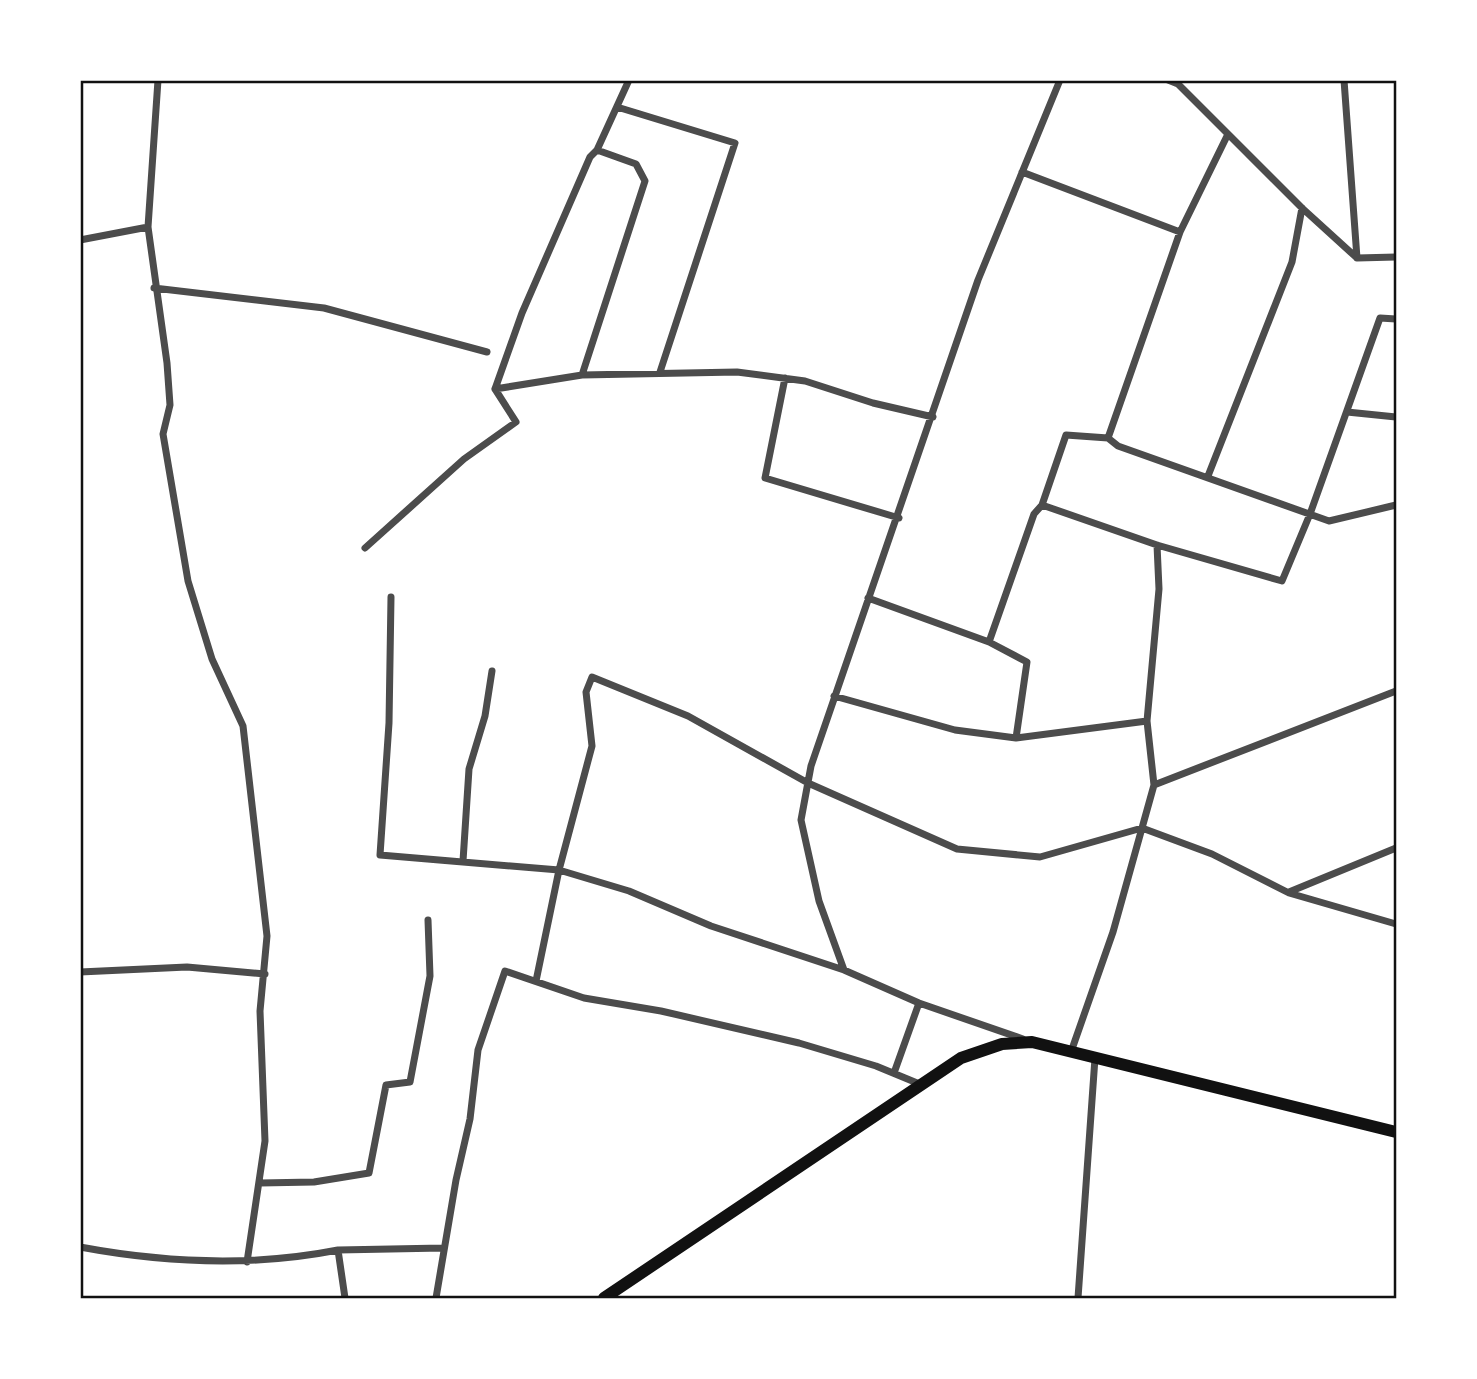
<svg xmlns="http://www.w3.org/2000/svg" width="1477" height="1379" viewBox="0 0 1477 1379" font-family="'DM Sans',sans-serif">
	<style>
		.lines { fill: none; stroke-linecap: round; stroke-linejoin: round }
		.minor { stroke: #4c4c4c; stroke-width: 7 }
		.secondary { stroke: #111; stroke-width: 12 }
		.neatline { fill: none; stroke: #111; stroke-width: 2.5 }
	</style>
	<rect width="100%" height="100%" fill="#fff"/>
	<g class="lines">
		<path class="minor" d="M158,80L148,227L167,363L170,405L163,434L188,581L212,659L243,726L267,936L260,1011L265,1141L247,1262
			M1168,80L1178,84L1302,208L1357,258L1396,257
			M1344,80L1357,258
			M617,107L735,143L660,372
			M1022,172L1180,232
			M80,240L148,227
			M154,288L324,308L487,352
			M582,375L645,181L636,164L597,150
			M785,378L765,478L899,518
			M495,389L522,313L590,157L597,150L629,80
			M1347,412L1396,417
			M1108,438L1180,232L1228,134
			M1208,476L1292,262L1302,208
			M1042,505L1157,545L1282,581L1310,514L1380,318L1396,319
			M365,548L464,459L516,422L495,389L582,375L737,372L805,381L873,403L933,417
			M391,597L389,723L380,855L559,870L629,891L711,926L844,970
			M868,598L989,642L1027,662L1016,738L1147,721
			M989,642L1034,514L1042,505L1066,435L1108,438L1118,446L1329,521L1396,505
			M834,696L955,730L1016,738
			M1154,785L1147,721L1159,589L1157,545
			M463,861L469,769L485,716L492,671
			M1289,892L1396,848
			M80,972L187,967L265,974
			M536,981L559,870L592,746L586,692L592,677L688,716L808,783L957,849L1040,857L1142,828L1212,854L1289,893L1396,924
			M1023,1039L919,1003L844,970L819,901L801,820L811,766L978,280L1060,80
			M1071,1052L1113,932L1154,785L1396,691
			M894,1073L919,1003
			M260,1183L314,1182L369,1173L386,1085L410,1082L430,976L428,920
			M80,1247C166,1263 252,1267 338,1250L345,1298
			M338,1250L443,1248
			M436,1298L456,1180L470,1119L478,1050L505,971L584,998L661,1011L799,1043L876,1066L922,1085
			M1078,1298L1095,1058"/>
		<path class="secondary" d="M604,1298L961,1058L1002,1044L1032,1042L1396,1132"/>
	</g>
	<rect width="1477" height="1379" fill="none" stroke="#ffffff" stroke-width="164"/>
	<rect x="82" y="82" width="1313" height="1215" class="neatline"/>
</svg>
